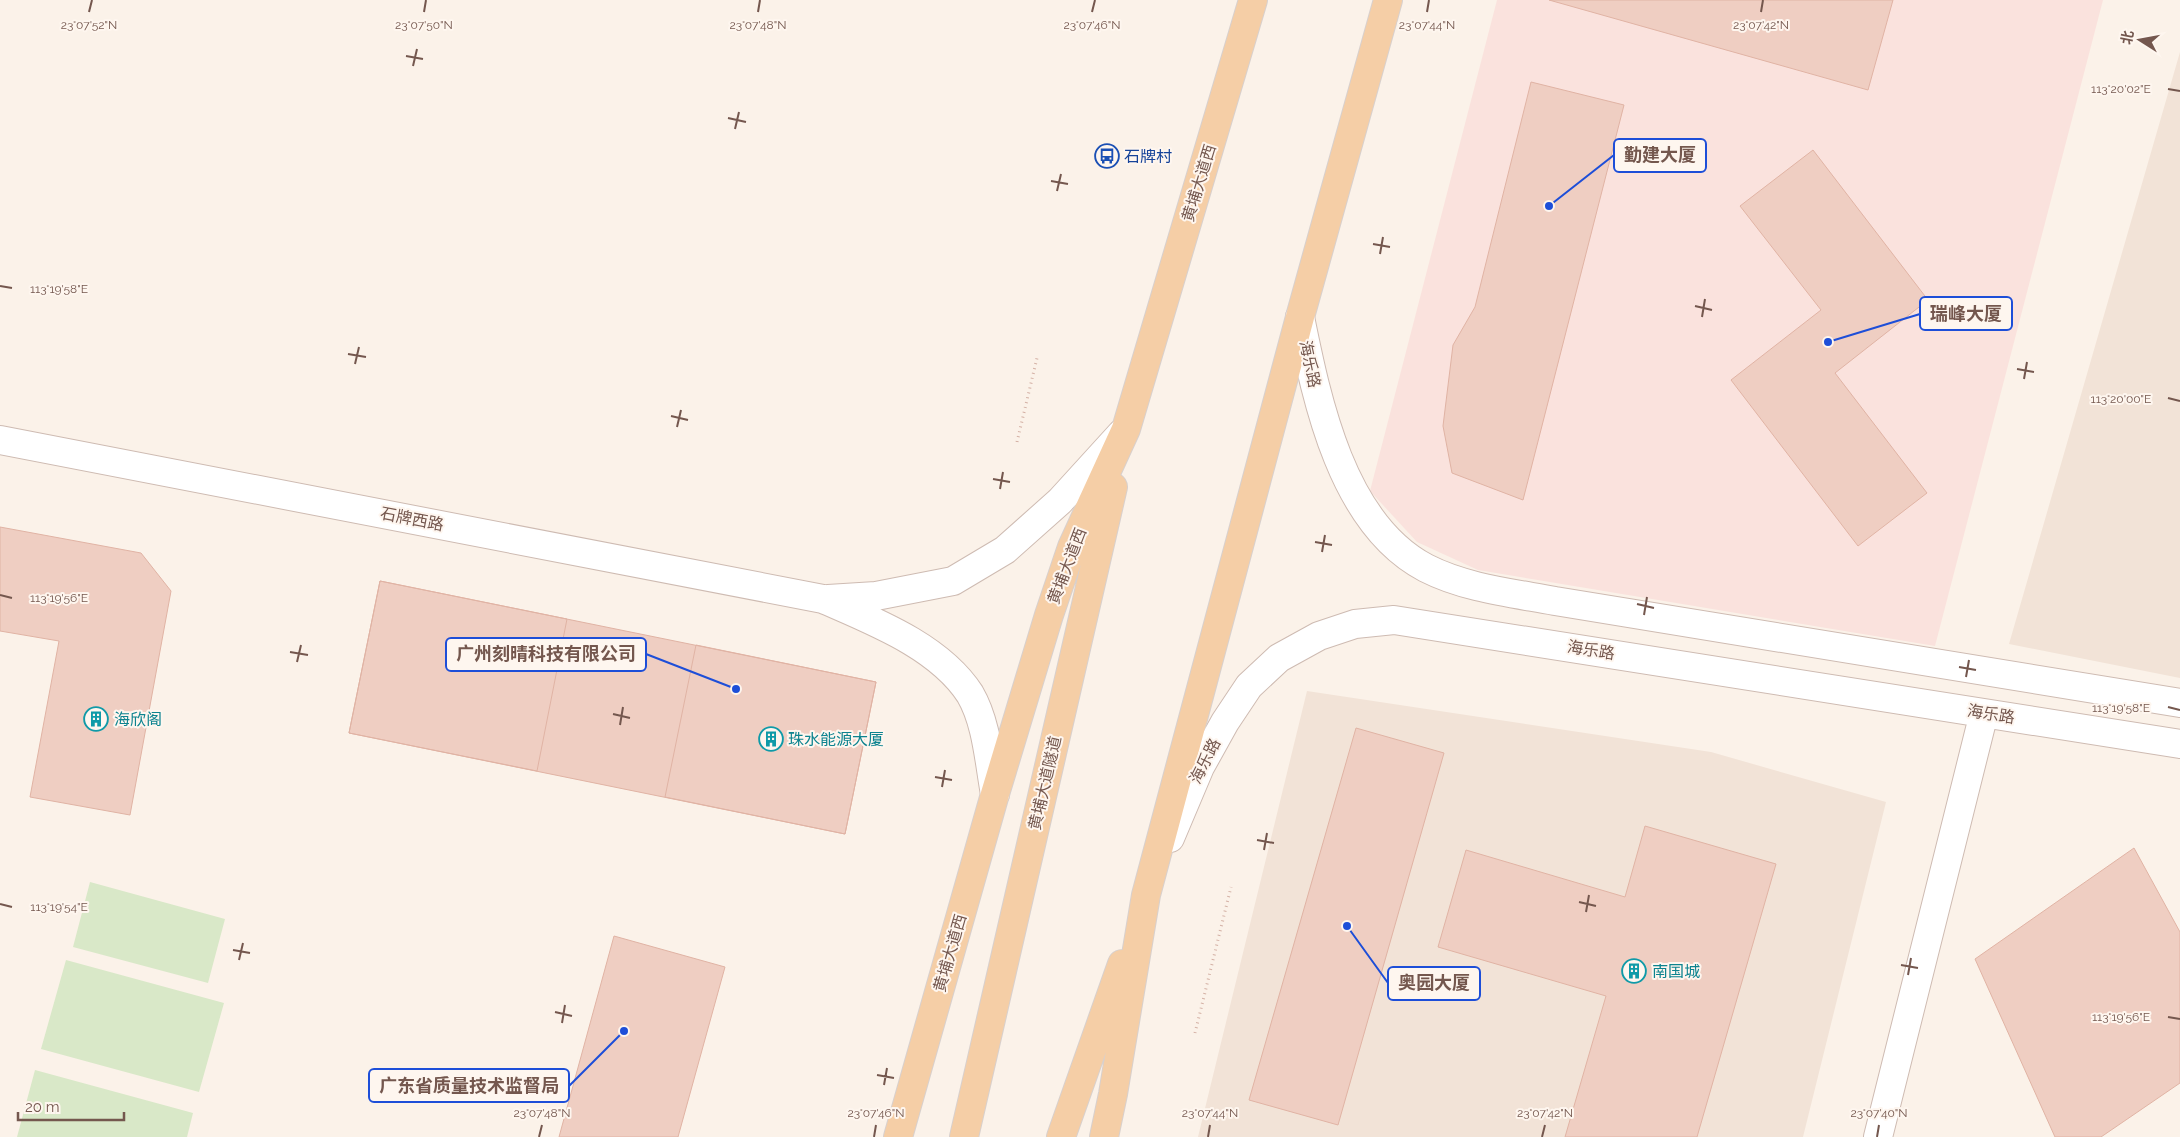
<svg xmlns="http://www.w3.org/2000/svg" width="2180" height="1137" viewBox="0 0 2180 1137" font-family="Raleway,'Noto Sans SC',sans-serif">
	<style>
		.residential { fill: #f2e3d7 }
		.commercial { fill: #fae2dd }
		.green { fill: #d9e8c8 }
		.building { fill: #efcec2; stroke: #e0b3a4 }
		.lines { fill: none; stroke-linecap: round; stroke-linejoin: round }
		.minor-casing { stroke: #cebbb2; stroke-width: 30 }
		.major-casing { stroke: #d8d0cd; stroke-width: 30 }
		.path { stroke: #d4b1a5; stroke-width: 3; stroke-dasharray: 1 4; stroke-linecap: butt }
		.minor { stroke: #fff; stroke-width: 28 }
		.major { stroke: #f5cea6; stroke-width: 28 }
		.ticks { fill: none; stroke: #74574e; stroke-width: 2 }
		.labels { text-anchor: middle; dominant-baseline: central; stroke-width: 4; stroke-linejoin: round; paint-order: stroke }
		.transit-label { font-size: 16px; fill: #164399; stroke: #fef6ef; text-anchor: start }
		.street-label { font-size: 16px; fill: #74574e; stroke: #fef6ef }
		.culture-label { font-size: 16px; fill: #0d838f; stroke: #fef6ef; text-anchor: start }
		.ticks-label { font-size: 12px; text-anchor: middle; fill: #74574e; stroke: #fef6ef; stroke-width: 4; stroke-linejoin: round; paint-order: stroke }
		.leader { fill: none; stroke: #1d4ed8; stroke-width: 2 }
		.callout-dot { fill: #1d4ed8; stroke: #fef6ef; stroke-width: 2 }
		.callout { fill: #fef6ef; stroke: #1d4ed8; stroke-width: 2 }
		.callout-label { font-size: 18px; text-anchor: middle; font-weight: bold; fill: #74574e }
	</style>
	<rect width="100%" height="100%" fill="#fbf2e9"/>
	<path class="residential" d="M2180,52V678L2009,644Z
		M1307,691L1711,752L1886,802L1803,1137H1198Z"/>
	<path class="commercial" d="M1497,0H2103L1935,646L1478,570L1417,542L1370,491Z"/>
	<path class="green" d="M90,882L225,919L208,983L73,947Z
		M66,960L224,1003L199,1092L41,1049Z
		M35,1070L193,1113L187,1137H17Z"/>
	<path class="building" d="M1549,0H1893L1868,90Z
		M1531,82L1624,105L1523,500L1452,473L1443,426L1453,345L1475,307Z
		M1813,150L1928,300L1835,373L1927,493L1858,546L1731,380L1821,310L1740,206Z
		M0,527L141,553L171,591L130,815L30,797L59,641L0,631Z
		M380,581L567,619L537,771L349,733Z
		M380,581L876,682L845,834L349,733Z
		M696,645L876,682L845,834L665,797Z
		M1356,728L1444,753L1338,1125L1249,1100Z
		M1645,826L1776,864L1697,1137H1565L1606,996L1438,947L1466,850L1625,897Z
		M2134,848L2180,932V1083L2101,1137H2055L1975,959Z
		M614,936L725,967L678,1137H559Z"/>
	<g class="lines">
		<g class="minor-casing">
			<path id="minor" d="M1300,317C1317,401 1342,524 1426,568C1465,588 1512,593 1555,601L2180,703
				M0,440L823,599C873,621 939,646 970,694C987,723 989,762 995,794
				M828,599L876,596L953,581L1005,550L1060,501L1121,434
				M1170,838L1200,767L1225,722L1249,686L1279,658L1319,636L1355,624L1394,620L2180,744
				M1878,1137L1984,713"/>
		</g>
		<g class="major-casing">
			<path id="major" d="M898,1137L995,794L1049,615L1072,547L1126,429L1253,0
				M964,1137L1113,487
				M1061,1137L1122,964
				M1104,1137L1113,1094L1146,895L1300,317L1388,0"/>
		</g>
		<path class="path" d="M1017,442L1037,358
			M1195,1033L1231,887"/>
		<use href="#minor" class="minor"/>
		<use href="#major" class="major"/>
	</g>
	<path class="ticks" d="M89,12L92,0M424,12L426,0M758,12L760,0M1092,12L1095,0M1427,12L1429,0M1761,12L1763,0M406,56L423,59M413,66L417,49M2168,89L2180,91M728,118L746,122M735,129L739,112M1051,181L1068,184M1057,191L1061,174M1373,244L1390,247M1380,254L1383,237M0,286L12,288M1695,306L1712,310M1702,317L1705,299M348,354L366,357M355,364L359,347M2017,369L2034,372M2024,379L2027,362M2168,398L2180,401M671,416L688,420M677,427L681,410M993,479L1010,482M1000,489L1003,472M1315,542L1332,545M1322,552L1325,535M0,595L12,598M1637,604L1654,608M1644,615L1647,597M290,652L308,655M297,662L301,645M1959,667L1976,670M1966,677L1969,660M2168,707L2180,710M613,714L630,718M620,725L623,707M935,777L952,780M942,787L945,770M1257,840L1274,843M1264,850L1267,833M1579,902L1596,906M0,904L12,907M1586,912L1589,895M233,950L250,953M239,960L243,943M1901,965L1918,968M1908,975L1911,958M555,1012L572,1016M2168,1017L2180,1019M562,1023L565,1005M877,1075L894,1078M884,1085L887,1068M539,1137L542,1125M874,1137L876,1125M1208,1137L1210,1125M1542,1137L1545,1125M1877,1137L1879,1125"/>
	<defs>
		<g id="bus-ring" transform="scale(1.25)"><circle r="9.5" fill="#fef6ef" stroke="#1a4fb4" stroke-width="1.5"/><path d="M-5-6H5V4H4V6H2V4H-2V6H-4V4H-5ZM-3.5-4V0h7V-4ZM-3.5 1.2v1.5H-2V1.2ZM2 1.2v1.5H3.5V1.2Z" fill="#1a4fb4"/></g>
		<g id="building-ring" transform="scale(1.25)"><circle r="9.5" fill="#fef6ef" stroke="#0f9aa8" stroke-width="1.5"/><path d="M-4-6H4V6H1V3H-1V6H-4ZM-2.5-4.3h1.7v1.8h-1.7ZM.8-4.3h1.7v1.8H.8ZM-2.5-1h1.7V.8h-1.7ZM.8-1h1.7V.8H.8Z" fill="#0f9aa8"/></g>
	</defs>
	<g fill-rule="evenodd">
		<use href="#bus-ring" x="1107" y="156"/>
		<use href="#building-ring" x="96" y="719"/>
		<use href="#building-ring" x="771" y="739"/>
		<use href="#building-ring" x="1634" y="971"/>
	</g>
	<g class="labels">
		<g class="transit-label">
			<text x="1124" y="156">石牌村</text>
		</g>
		<g class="street-label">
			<text transform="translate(1199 183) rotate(-73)">黄埔大道西</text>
			<text transform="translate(1310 364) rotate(78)">海乐路</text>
			<text transform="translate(412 519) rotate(11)">石牌西路</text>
			<text transform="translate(1067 566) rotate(-69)">黄埔大道西</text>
			<text transform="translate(1591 650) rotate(9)">海乐路</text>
			<text transform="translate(1991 714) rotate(9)">海乐路</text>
			<text transform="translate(1205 761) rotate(-63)">海乐路</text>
			<text transform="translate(1045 783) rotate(-77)">黄埔大道隧道</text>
			<text transform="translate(950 953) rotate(-74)">黄埔大道西</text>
		</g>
		<g class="culture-label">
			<text x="114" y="719">海欣阁</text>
			<text x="788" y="739">珠水能源大厦</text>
			<text x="1652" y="971">南国城</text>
		</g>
	</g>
	<g class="ticks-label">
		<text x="89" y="29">23°07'52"N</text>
		<text x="424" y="29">23°07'50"N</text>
		<text x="758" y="29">23°07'48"N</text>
		<text x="1092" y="29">23°07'46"N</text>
		<text x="1427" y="29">23°07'44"N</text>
		<text x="1761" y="29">23°07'42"N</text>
		<text x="2121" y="93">113°20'02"E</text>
		<text x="59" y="293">113°19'58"E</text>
		<text x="2121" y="403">113°20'00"E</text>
		<text x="59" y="602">113°19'56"E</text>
		<text x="2121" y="712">113°19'58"E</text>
		<text x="59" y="911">113°19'54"E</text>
		<text x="2121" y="1021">113°19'56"E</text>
		<text x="542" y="1117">23°07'48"N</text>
		<text x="876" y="1117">23°07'46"N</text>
		<text x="1210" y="1117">23°07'44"N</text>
		<text x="1545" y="1117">23°07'42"N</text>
		<text x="1879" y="1117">23°07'40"N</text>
	</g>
	<path class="leader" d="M1549 206L1614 155M1828 342L1920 314M736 689L646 654M1347 926L1388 983M624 1031L569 1086"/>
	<g class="callout-dot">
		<circle cx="1549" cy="206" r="5"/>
		<circle cx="1828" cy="342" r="5"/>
		<circle cx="736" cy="689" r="5"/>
		<circle cx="1347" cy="926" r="5"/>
		<circle cx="624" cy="1031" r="5"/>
	</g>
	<g class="callout">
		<rect x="1614" y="139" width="92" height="33" rx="5"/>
		<rect x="1920" y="297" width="92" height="33" rx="5"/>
		<rect x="446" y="638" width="200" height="33" rx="5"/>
		<rect x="1388" y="967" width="92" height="33" rx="5"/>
		<rect x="369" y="1069" width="200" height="33" rx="5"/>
	</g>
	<g class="callout-label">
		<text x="1660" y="161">勤建大厦</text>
		<text x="1966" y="320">瑞峰大厦</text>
		<text x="546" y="660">广州刻晴科技有限公司</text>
		<text x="1434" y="989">奥园大厦</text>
		<text x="469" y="1092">广东省质量技术监督局</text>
	</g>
	<g transform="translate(2140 40) rotate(281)" stroke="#fef6ef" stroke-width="4" paint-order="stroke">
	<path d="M0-4L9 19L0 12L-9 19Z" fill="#74574e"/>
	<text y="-8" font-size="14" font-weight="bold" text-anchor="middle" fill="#74574e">北</text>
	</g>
	<path d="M18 1112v8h106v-8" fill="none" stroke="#74574e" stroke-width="2.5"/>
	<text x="25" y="1112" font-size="15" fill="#74574e" stroke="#fef6ef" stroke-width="4" paint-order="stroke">20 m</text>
</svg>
